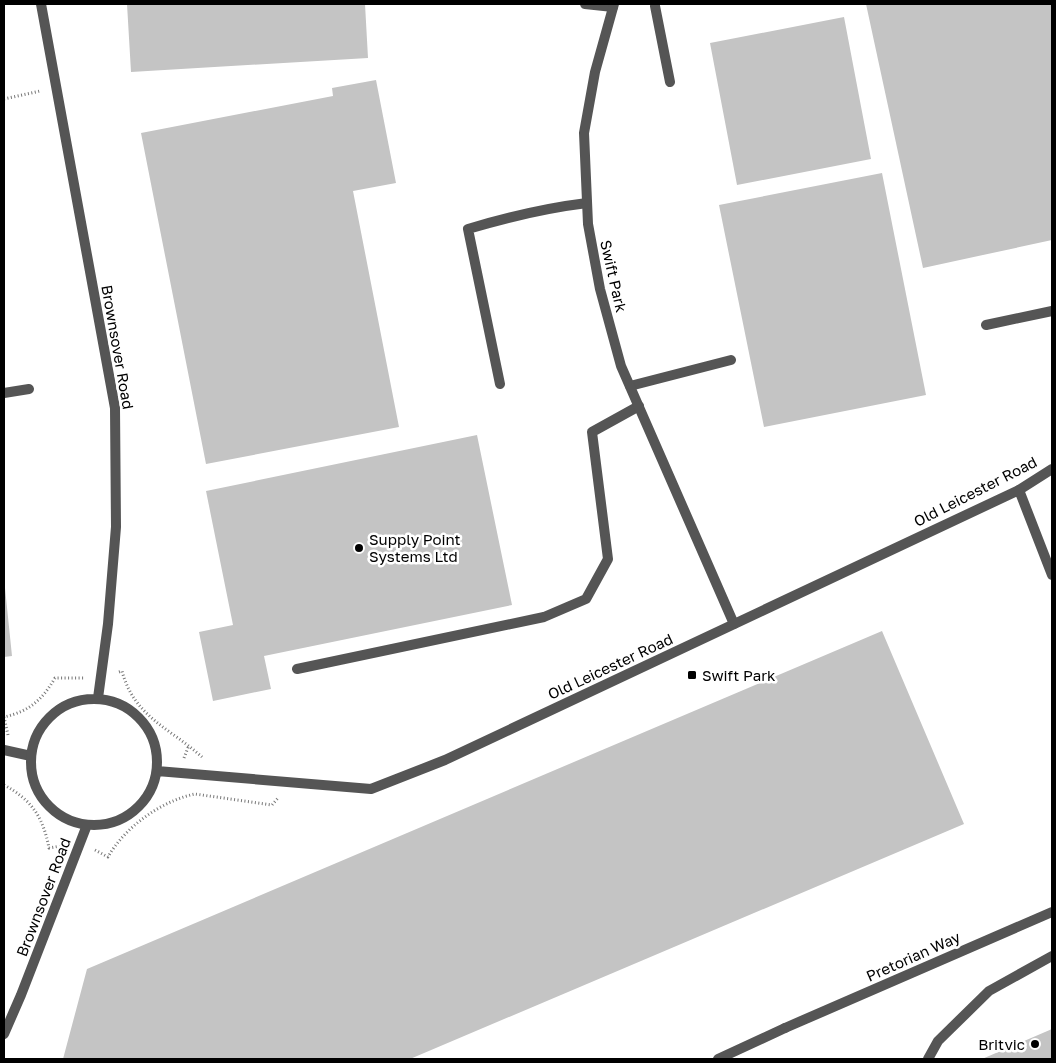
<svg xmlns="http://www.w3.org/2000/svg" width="1056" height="1063" viewBox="0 0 1056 1063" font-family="'Golos Text',sans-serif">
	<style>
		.building { fill: #c4c4c4 }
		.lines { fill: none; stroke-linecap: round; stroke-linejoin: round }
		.path { stroke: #777; stroke-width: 3; stroke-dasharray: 1 2.5; stroke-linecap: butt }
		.service { stroke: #555; stroke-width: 10 }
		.minor { stroke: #555; stroke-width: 10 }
		.tertiary { stroke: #555; stroke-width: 10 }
		.poi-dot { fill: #000; stroke: #fff; stroke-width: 2 }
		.labels { text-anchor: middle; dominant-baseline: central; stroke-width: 5; stroke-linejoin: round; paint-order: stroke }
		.street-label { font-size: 15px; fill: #000; stroke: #fff }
		.poi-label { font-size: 15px; fill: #000; stroke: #fff; text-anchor: start }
	</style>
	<rect width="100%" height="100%" fill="#fff"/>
	<path class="building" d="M127,4H365L368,58L131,72Z
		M866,4H1052V240L923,268Z
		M844,17L871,159L737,185L710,43Z
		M376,80L396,183L353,191L399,427L206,464L141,133L333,96L332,88Z
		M882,173L926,395L764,427L719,205Z
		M477,435L512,605L264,656L271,689L213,701L199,632L233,625L206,491Z
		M4,588H5L12,656L4,657Z
		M882,631L964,824L410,1059H63L87,969Z
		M1052,1029V1059H982Z"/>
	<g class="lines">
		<path class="path" d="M4,99L40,91
			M119,672L122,671C134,717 170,728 202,757
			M8,735L4,717C30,711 42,700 55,678H84
			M184,758L189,745
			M4,785C32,800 43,817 49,848L61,846
			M95,850L108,857C125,827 161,801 195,794L272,805L279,797"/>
		<path class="service" d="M585,4L613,7
			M655,6L670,82
			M986,325L1052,311
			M500,384L468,229C508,217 546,208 587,203
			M630,386L731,360
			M4,393L29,389
			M297,669L544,617L586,599L608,559L592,432L639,406
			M718,1059L785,1028
			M928,1059L938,1041L989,991L1052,956"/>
		<path class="minor" d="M614,4L595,72L584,133L588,224L600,289L621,366L734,624
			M1019,490L1052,469
			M4,750L31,756
			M785,1028L1052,912"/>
		<path class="tertiary" d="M41,4L115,408L116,527L108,624L98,698
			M31 762a63 63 0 1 1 126 0a63 63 0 1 1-126 0Z
			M157,771L371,789L445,760L1019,490L1052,575
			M4,1034L21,995L87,825"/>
	</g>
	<g class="poi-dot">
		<circle cx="359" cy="548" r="5"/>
		<rect x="687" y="670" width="10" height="10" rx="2.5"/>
		<circle cx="1035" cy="1044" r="5"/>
	</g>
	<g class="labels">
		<g class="street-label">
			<text transform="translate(614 276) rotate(77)">Swift Park</text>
			<text transform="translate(118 347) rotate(80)">Brownsover Road</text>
			<text transform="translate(975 491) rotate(-27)">Old Leicester Road</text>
			<text transform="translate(610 666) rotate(-25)">Old Leicester Road</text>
			<text transform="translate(43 897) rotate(-69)">Brownsover Road</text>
			<text transform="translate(913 956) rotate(-24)">Pretorian Way</text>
		</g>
		<g class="poi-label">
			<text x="369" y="539">Supply Point<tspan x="369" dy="17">Systems Ltd</tspan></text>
			<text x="702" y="675">Swift Park</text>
			<text x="1025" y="1044" text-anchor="end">Britvic</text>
		</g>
	</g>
	<rect width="1056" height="1063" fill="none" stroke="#000000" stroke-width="10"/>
</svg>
